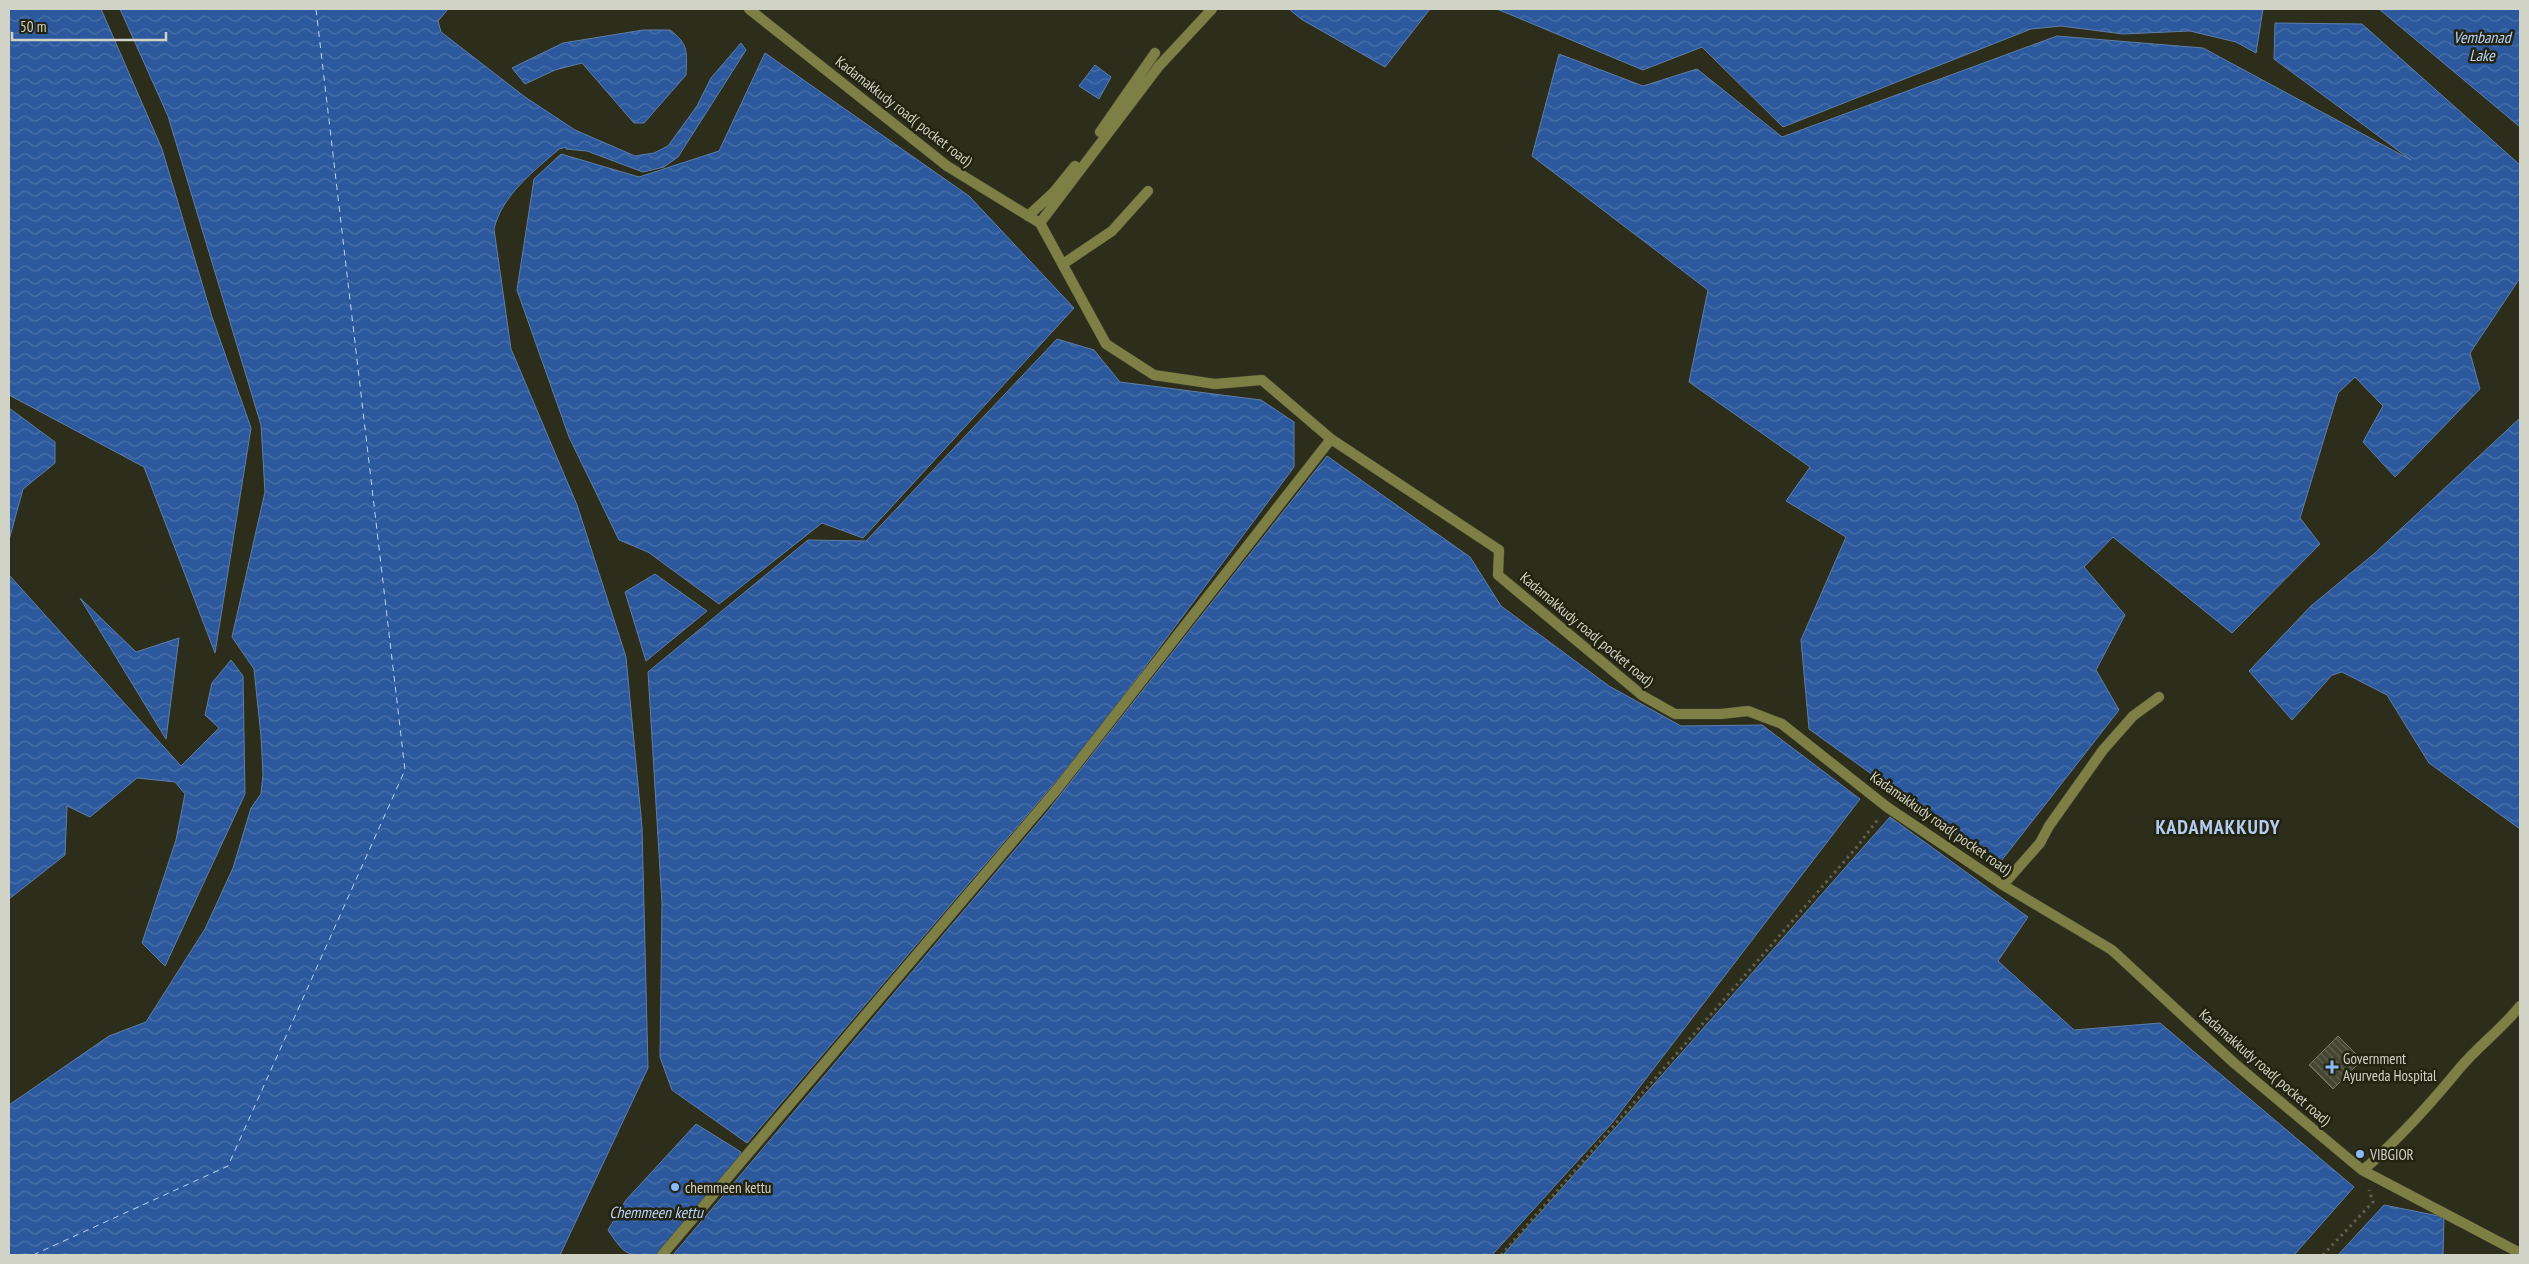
<svg xmlns="http://www.w3.org/2000/svg" width="2529" height="1264" viewBox="0 0 2529 1264" font-family="'PT Sans Narrow',sans-serif">
	<style>
		.water { fill: url(#water-waves); stroke: #5e7eaa }
		.lines { fill: none; stroke-linecap: round; stroke-linejoin: round }
		.ferry { stroke: #bad3fa; stroke-width: 1; stroke-dasharray: 6 5; stroke-linecap: butt }
		.building { fill: url(#building-back-hatch); stroke: #777862 }
		.street-casing { stroke: #474836; stroke-width: 11 }
		.path { stroke: #606150; stroke-width: 3; stroke-dasharray: 2.5 4; stroke-linecap: butt }
		.street { stroke: #7d7f44; stroke-width: 10 }
		.poi-dot { fill: #8cb9fc; stroke: #222310; stroke-width: 2 }
		.labels { text-anchor: middle; dominant-baseline: central; stroke-width: 5; stroke-linejoin: round; paint-order: stroke }
		.street-label { font-size: 15px; fill: #d2d3c7; stroke: #222310 }
		.poi-label { font-size: 15px; fill: #d2d3c7; stroke: #222310; text-anchor: start }
		.water-label { font-size: 16px; font-style: italic; fill: #bad3fa; stroke: #222310 }
		.district-label { font-size: 20px; font-weight: bold; letter-spacing: 1px; fill: #b3ccf2; stroke: #222310 }
	</style>
	<defs>
		<pattern id="water-waves" width="16" height="10" patternUnits="userSpaceOnUse" patternTransform="scale(1.25)"><rect width="16" height="10" fill="#2c599d"/><path d="M0 5q4-4 8 0t8 0" fill="none" stroke="#4a70a9"/></pattern>
		<pattern id="building-back-hatch" width="6" height="6" patternUnits="userSpaceOnUse" patternTransform="scale(1.25)"><rect width="6" height="6" fill="#454632"/><path d="M-1 5l2 2M0 0l6 6M5-1l2 2" fill="none" stroke="#5f604e"/></pattern>
	</defs>
	<rect width="100%" height="100%" fill="#2c2d1a"/>
	<path class="water" d="M9,9H101L162,149L212,317L251,428L215,653L144,467L9,395Z
		M120,9H448L438,21L441,32L525,97L575,130L635,156L654,153L668,146L697,106L711,78L741,43L746,50L678,157L664,167L643,172L587,151L566,149V147L559,149C534,171 502,195 494,229L511,349L577,505L626,657L642,827L648,1068L560,1255H9V1105L109,1036L146,1022L205,929L233,868L251,808L261,794L263,774L261,736L254,669L232,637L265,492L261,425L168,116Z
		M1289,9H1430L1385,67L1301,19Z
		M1497,9H2263L2256,53L2236,42L2190,31L2123,34L2061,26L2031,29L1783,127L1702,47L1643,70Z
		M2379,9H2520V127Z
		M2275,23L2362,24L2520,165V278L2470,353L2480,389L2395,477L2363,442L2383,406L2355,377L2338,393L2300,518L2320,544L2232,633L2113,537L2084,567L2125,615L2096,670L2119,710L1998,865L1809,729L1801,640L1846,537L1786,501L1810,467L1689,382L1708,290L1532,156L1559,54L1643,86L1697,69L1782,137L2057,36L2203,48L2411,160L2274,59Z
		M643,30H670C689,44 687,53 686,75L644,123H634L582,63L555,70L525,84L512,68L563,43Z
		M765,53L969,196L1074,308L863,538L822,523L719,604L648,552L619,540L569,437L517,290L534,179L561,154L639,177L719,151Z
		M1095,65L1111,77L1099,99L1079,86Z
		M1057,339L1094,350L1120,382L1261,400L1294,422V467L1086,746L747,1143L672,1090L660,1057L662,903L648,672L808,540L866,541Z
		M9,408L55,442V463L23,489L9,540Z
		M2520,418V829L2429,763L2387,695L2342,672L2332,675L2292,720L2249,671L2311,606L2375,553Z
		M1327,456L1470,557L1501,606L1609,686L1681,726L1762,725L1860,799L1612,1123L1492,1255H673L1047,812Z
		M655,574L707,611L646,661L625,592Z
		M9,575L181,766L219,728L205,715L212,683L231,660L243,676L245,794L165,966L142,943L176,840L185,794L175,782L137,778L90,817L67,806L65,855L9,899Z
		M80,598L136,652L179,638L166,739Z
		M1890,817L2028,917L1998,961L2074,1030L2160,1023L2354,1187L2294,1255H1503Z
		M696,1124L741,1152L732,1172L658,1255C626,1255 626,1257 608,1230L626,1200Z
		M2384,1205L2444,1217L2443,1255H2338Z"/>
	<g class="lines">
		<path class="ferry" d="M33,1255L228,1166L405,770L316,9"/>
	</g>
	<path class="building" d="M2338,1036L2362,1060L2333,1089L2309,1065Z"/>
	<g class="lines">
		<g class="street-casing">
			<path id="street" d="M749,9L947,166L1040,223L1106,344L1154,375L1215,384L1262,380L1331,439L1499,550L1498,575L1643,696L1675,714H1721L1748,711L1782,724L1887,807L2003,885L2112,950L2234,1063L2362,1170L2520,1253
				M1100,132L1155,53
				M1028,216L1054,192L1075,166
				M1040,223L1159,66L1212,9
				M1063,264L1112,231L1148,191
				M2003,885L2040,843L2049,826L2103,750L2133,716L2159,697
				M2362,1170C2372,1164 2378,1156 2387,1148C2413,1123 2436,1097 2459,1069C2478,1046 2502,1029 2520,1006
				M662,1255L1058,788L1331,439"/>
		</g>
		<path class="path" d="M1501,1255L1856,848L1879,818
			M2323,1255L2373,1202L2369,1190"/>
		<use href="#street" class="street"/>
	</g>
	<g class="poi-dot">
		<path d="M2329.5 1059.5h5v5h5v5h-5v5h-5v-5h-5v-5h5z"/>
		<circle cx="2360" cy="1154" r="5"/>
		<circle cx="675" cy="1187" r="5"/>
	</g>
	<g class="labels">
		<g class="street-label">
			<text transform="translate(904 111) rotate(38)">Kadamakkudy road( pocket road)</text>
			<text transform="translate(1587 629) rotate(40)">Kadamakkudy road( pocket road)</text>
			<text transform="translate(1941 823) rotate(35)">Kadamakkudy road( pocket road)</text>
			<text transform="translate(2265 1067) rotate(41)">Kadamakkudy road( pocket road)</text>
		</g>
		<g class="poi-label">
			<text x="2343" y="1058">Government<tspan x="2343" dy="17">Ayurveda Hospital</tspan></text>
			<text x="2370" y="1154">VIBGIOR</text>
			<text x="685" y="1187">chemmeen kettu</text>
		</g>
		<g class="water-label">
			<text x="2482" y="37">Vembanad<tspan x="2482" dy="18">Lake</tspan></text>
			<text x="656" y="1212">Chemmeen kettu</text>
		</g>
		<g class="district-label">
			<text x="2218" y="827">KADAMAKKUDY</text>
		</g>
	</g>
	<rect width="2529" height="1264" fill="none" stroke="#d2d3c7" stroke-width="20"/>
	<path d="M12 32v8h154v-8" fill="none" stroke="#d2d3c7" stroke-width="2.5"/>
	<text x="20" y="32" font-size="15" fill="#d2d3c7" stroke="#222310" stroke-width="4" paint-order="stroke">50 m</text>
</svg>
